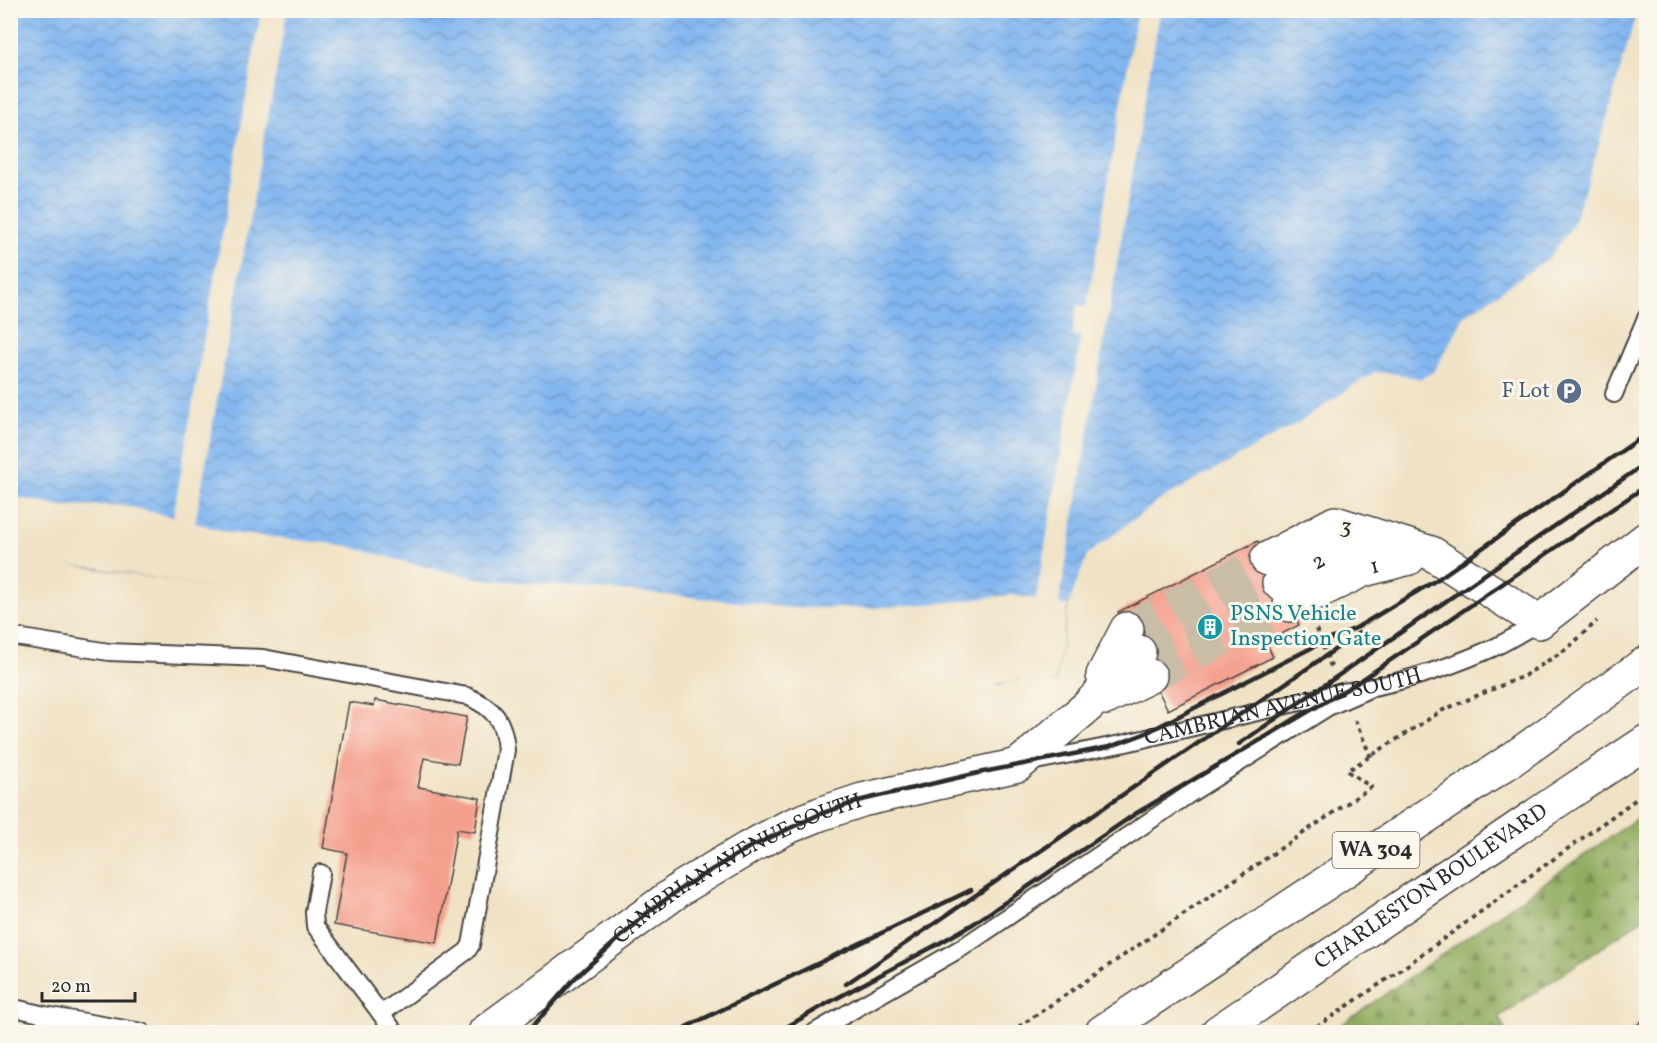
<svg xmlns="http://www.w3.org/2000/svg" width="1657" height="1043" viewBox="0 0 1657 1043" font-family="Vollkorn,serif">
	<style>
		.forest { fill: url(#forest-firs); stroke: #5e6c44; stroke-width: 1.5 }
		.water { fill: url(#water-waves); stroke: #56708e; stroke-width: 1.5 }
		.pier { fill: #f0e2c5 }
		.building { fill: #f4a08f }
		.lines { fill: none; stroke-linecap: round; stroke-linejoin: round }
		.minor-tunnel { stroke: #c9bda6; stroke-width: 33; stroke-dasharray: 33 16; stroke-linecap: butt }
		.service-casing { stroke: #494642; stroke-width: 20 }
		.minor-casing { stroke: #494642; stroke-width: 36 }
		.trunk-casing { stroke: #494642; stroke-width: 36 }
		.path { stroke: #494642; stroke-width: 4; stroke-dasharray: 4.5 4.5; stroke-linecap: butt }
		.service { stroke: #fff; stroke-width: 16 }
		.minor { stroke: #fff; stroke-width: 33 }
		.trunk { stroke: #fff; stroke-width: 33 }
		.rail { stroke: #2b2b2b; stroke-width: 4.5 }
		.labels { text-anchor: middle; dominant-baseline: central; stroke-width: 6; stroke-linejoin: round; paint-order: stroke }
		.shield { fill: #fbf7ec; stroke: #696865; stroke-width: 1.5 }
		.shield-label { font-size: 21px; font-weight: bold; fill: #2b2b2b }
		.service-label { font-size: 22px; fill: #4e5e75; stroke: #fbf7ec; text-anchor: end }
		.street-label { font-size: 22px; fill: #2b2b2b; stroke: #fbf7ec }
		.culture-label { font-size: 22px; fill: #0d838f; stroke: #fbf7ec; text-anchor: start }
	</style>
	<defs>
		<pattern id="forest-firs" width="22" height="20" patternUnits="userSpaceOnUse" patternTransform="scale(1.5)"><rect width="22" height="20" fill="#90ac5e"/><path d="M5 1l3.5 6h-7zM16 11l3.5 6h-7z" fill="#768c4e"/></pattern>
		<pattern id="water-waves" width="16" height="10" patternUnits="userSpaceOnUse" patternTransform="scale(1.5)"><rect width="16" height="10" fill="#81b6f0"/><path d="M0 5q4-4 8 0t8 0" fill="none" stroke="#6a94c3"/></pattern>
	</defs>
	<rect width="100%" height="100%" fill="#fbf7ec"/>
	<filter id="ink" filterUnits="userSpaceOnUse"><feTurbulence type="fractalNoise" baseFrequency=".0167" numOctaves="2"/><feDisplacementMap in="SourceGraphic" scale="12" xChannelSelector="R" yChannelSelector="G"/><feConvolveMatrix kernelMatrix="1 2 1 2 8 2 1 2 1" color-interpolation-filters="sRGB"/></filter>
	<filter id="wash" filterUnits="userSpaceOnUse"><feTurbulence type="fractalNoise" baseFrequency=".008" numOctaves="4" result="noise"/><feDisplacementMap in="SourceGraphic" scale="24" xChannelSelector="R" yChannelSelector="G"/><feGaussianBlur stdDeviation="1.35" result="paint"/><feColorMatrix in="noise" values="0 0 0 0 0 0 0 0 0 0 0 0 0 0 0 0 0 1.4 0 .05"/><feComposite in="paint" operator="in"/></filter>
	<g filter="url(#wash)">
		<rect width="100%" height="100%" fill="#f0e2c5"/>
		<path class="forest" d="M1646,812V917L1499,1017L1506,1032H1331Z"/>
		<path class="water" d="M11,11H1646L1551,319L1101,563L1085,578L1068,605L1055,682L1015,680L999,684L422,621L11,554Z"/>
		<path class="pier" d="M261,11H287L195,523L232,533L344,545L409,563L481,579L712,599L792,608H874L952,602L1010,595L1036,599L1081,337L1072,335L1077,306H1087L1137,11H1160L1059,604L1068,605L1088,554L1159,501L1298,423L1374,372L1399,374L1420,379L1433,372L1451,342L1464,316L1548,259L1572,227L1601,139L1637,11H1646V116L1600,263L1553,321L1376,440L1102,565L1087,580L1068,605L1055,682H1045V685L1021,683V681L1015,680L975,688L824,695L98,568L10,557L11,496L59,506L122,505L173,517Z"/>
		<g id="blocks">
			<path class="building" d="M1258,541L1299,625L1266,642L1273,657L1168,710L1118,612Z
				M375,700L467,717L458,764L424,758L418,787L480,798L475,832L457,829L437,943L334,925L347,853L323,848L349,702L374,706Z
				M1646,1018V1032H1628Z
				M10,1027L33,1031V1032H10Z"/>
		</g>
	</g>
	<g filter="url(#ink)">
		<use href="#blocks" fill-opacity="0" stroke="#494642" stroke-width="1.5"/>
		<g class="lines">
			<path class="minor-tunnel" d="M1127,629L1267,559
				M1139,652L1279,583
				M1150,676L1290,605"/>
			<g class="service-casing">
				<g id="service">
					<path d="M1614,394L1646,318"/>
					<path d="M10,636L109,652L263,658L467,696C494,708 504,720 506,750L471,945L467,951L381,1014L395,1032"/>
					<path id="s1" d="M1031,762L1126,743L1342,692C1391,686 1440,671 1486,651C1504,644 1522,632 1539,622"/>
					<path d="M321,873L314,912L315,926L381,1014"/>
					<path d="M10,1007L45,1015L142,1032"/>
					<path d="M815,1032L963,947L1188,795L1328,707L1369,689"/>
				</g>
			</g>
			<g class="minor-casing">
				<g id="minor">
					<path d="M1267,559L1335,523L1431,553L1539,622L1646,539"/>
					<path id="s2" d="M1279,583L1351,545L1384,548"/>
					<path id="s3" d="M1290,605L1363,570L1409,558"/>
					<path d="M1103,675L1127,629"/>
					<path d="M1106,698L1150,676"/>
					<path d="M485,1032L683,887L748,848L788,827L820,814L862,800L1018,765L1088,706L1139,652"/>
				</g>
			</g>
			<g class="trunk-casing">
				<g id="trunk">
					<path d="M1102,1032L1511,760L1646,663"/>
					<path id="s4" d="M1218,1032L1557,801L1646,742"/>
				</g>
			</g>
			<path class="path" d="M1316,629L1332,669
				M1355,720L1371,757
				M1011,1032L1371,787L1347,771L1443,710L1524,676L1568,648L1597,621
				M1309,1032L1399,971L1646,792"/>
			<use href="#service" class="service"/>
			<use href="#minor" class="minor"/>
			<use href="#trunk" class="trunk"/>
			<g class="rail">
				<path d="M1239,744L1646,463"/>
				<path d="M846,984L1359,633"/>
				<path d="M686,1027L971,890"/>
				<path id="s5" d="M528,1032L574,979L647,913L683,887L748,848L820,814L862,800L978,773L1109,747L1144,734L1321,643L1356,628L1438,579L1646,434"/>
				<path d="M778,1032L826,1004L938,944L973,924L1135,814L1357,683L1646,486"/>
			</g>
		</g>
	</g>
	<defs>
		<g id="parking-disc" transform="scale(1.35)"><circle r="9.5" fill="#5c6f8a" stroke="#fbf7ec"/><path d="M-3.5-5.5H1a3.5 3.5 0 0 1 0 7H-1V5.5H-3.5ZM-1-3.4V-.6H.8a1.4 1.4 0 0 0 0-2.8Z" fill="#fff"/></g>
		<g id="building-disc" transform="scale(1.35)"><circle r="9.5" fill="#0f9aa8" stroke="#fbf7ec"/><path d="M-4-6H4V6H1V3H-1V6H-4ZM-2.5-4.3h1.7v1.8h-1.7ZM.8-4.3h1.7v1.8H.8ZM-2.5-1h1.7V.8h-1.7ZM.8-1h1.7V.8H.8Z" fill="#fff"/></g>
	</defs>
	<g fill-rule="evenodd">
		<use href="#parking-disc" x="1569" y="391"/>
		<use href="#building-disc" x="1210" y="627"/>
	</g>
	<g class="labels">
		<rect class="shield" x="1332.5" y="832" width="87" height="36" rx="4.5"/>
		<g class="shield-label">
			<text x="1376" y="850">WA 304</text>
		</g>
		<g class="service-label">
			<text x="1550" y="391">F Lot</text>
		</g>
		<g class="street-label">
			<text transform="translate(1346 528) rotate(11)">3</text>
			<text stroke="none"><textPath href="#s2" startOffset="45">2</textPath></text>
			<text stroke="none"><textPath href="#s3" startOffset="93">1</textPath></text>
			<text stroke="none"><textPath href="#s1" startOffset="258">CAMBRIAN AVENUE SOUTH</textPath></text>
			<text stroke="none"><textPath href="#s5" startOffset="270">CAMBRIAN AVENUE SOUTH</textPath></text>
			<text stroke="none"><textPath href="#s4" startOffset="258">CHARLESTON BOULEVARD</textPath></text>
		</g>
		<g class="culture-label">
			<text x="1230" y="614">PSNS Vehicle<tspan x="1230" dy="25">Inspection Gate</tspan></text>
		</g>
	</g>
	<rect width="1657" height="1043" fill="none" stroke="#fbf7ec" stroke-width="36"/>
	<path d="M42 992v9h93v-9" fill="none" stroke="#2b2b2b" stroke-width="3"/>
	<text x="51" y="992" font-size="18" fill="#2b2b2b" stroke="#fbf7ec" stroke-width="4.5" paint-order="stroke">20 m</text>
</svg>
